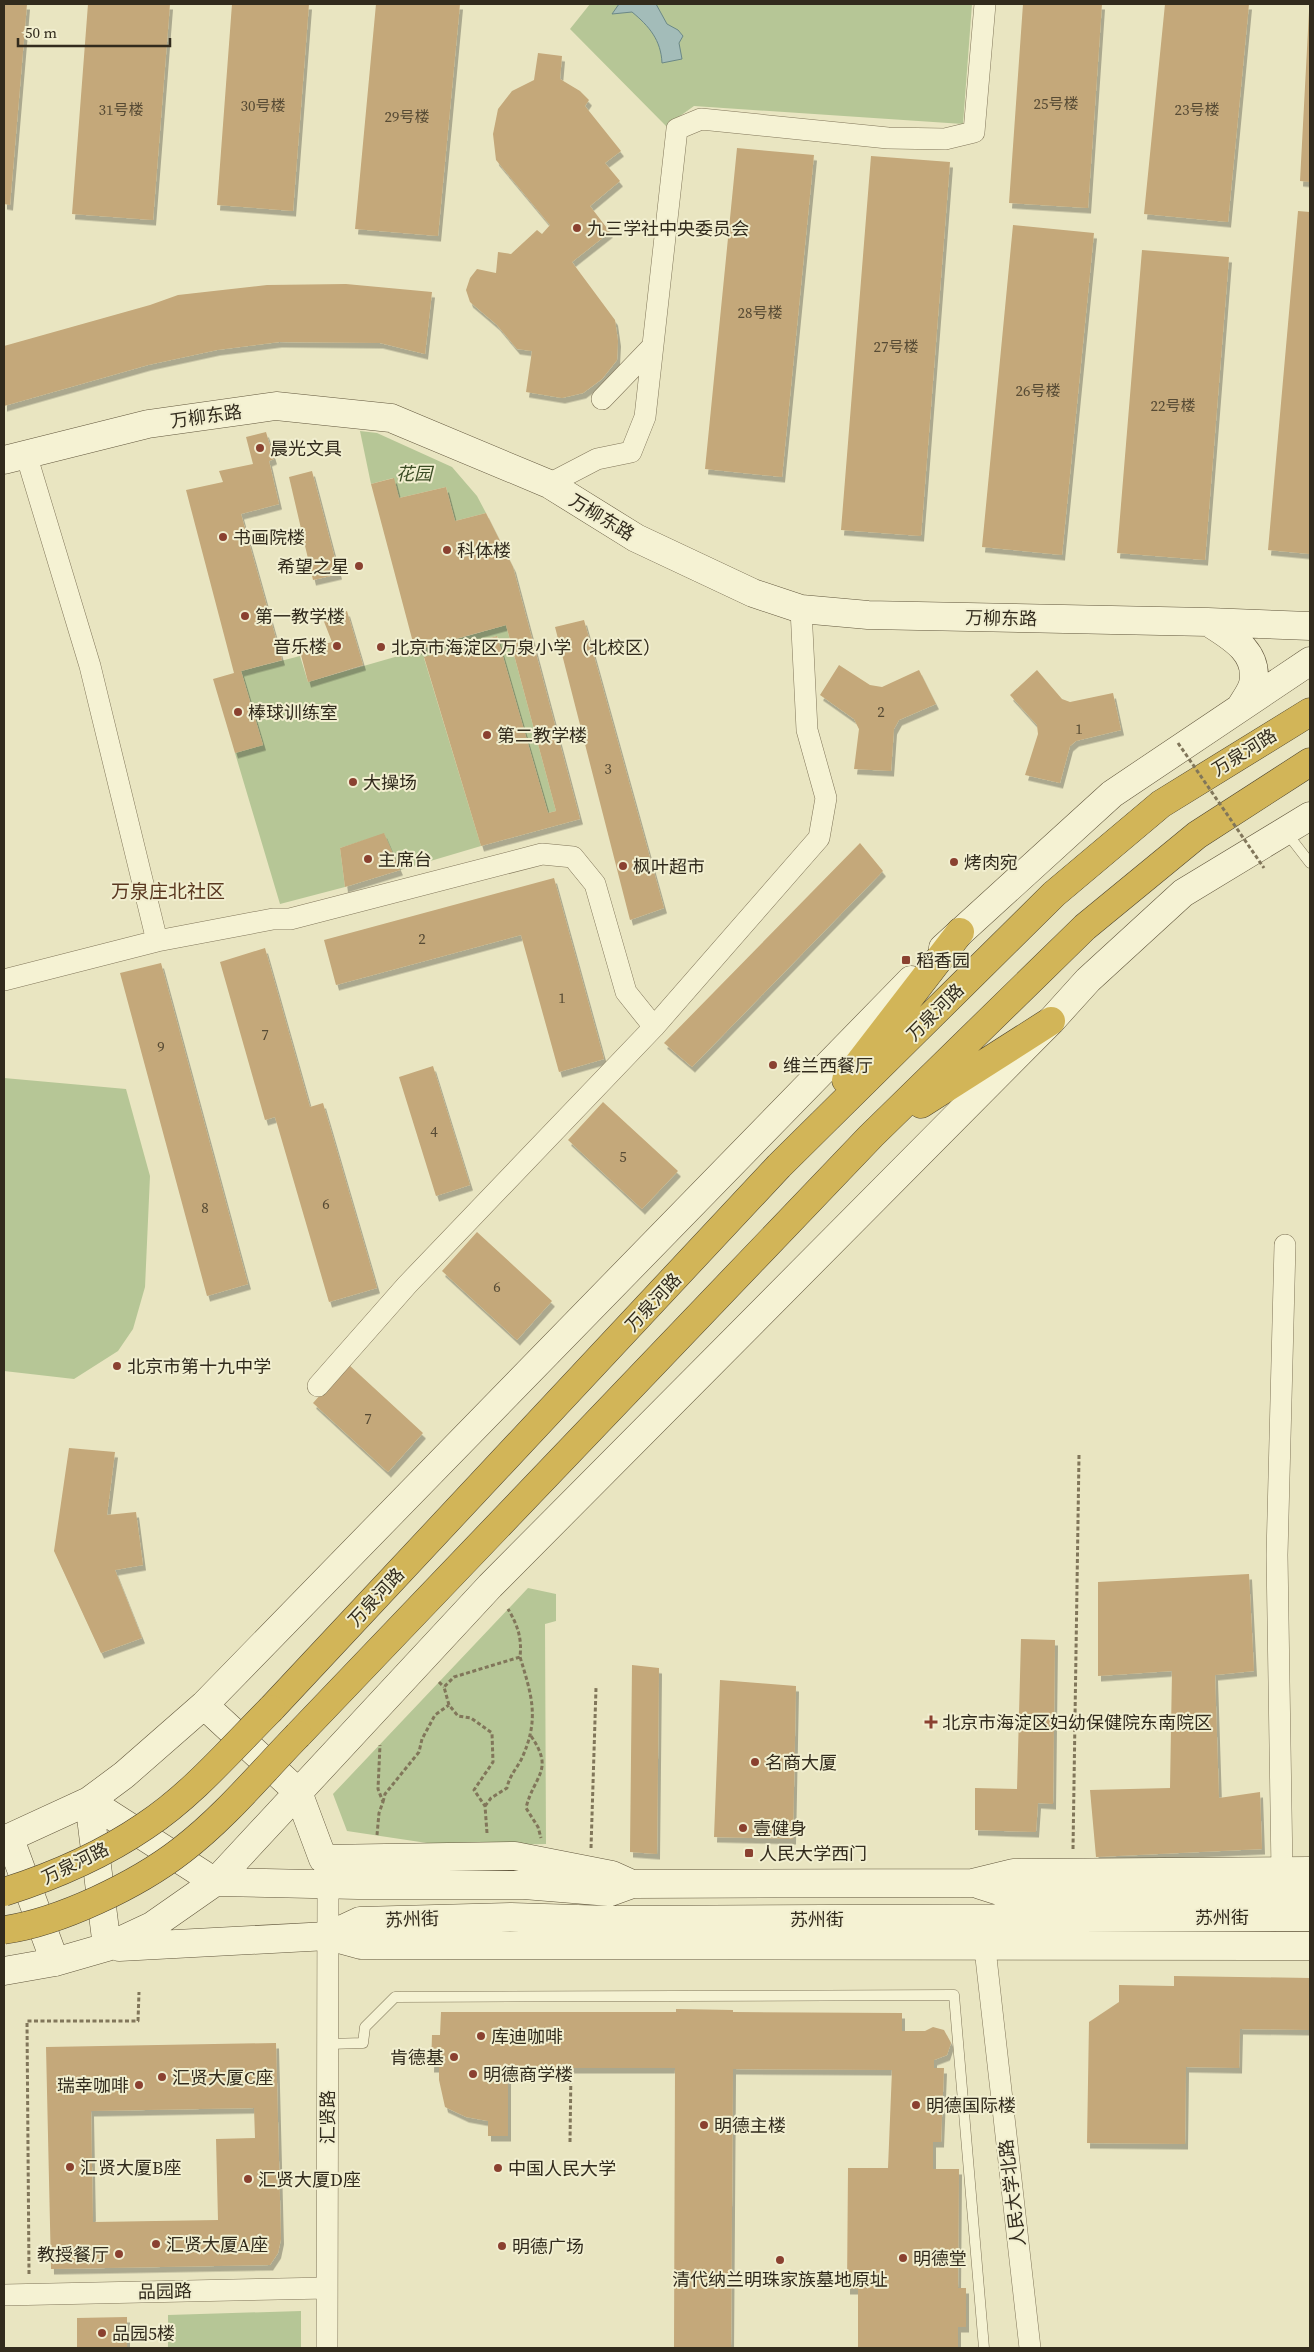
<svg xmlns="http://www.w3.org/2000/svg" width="1314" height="2352" viewBox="0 0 1314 2352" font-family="'Source Serif 4','Noto Sans SC',serif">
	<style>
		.green { fill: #b6c696 }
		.water { fill: #a3bcb9; stroke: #6b8887 }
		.building { fill: #c4a87a; fill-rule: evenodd; filter: url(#shadow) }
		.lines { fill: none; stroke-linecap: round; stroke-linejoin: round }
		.lane-casing { stroke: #81765a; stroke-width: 11 }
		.street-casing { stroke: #81765a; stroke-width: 22 }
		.secondary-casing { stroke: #62573d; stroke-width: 29 }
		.highway-casing { stroke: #4e442e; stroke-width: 29 }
		.path { stroke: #81765a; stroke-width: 3; stroke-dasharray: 4 2.5; stroke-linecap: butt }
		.lane { stroke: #f5f2d3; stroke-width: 10 }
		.street { stroke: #f5f2d3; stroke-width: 21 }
		.secondary { stroke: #f5f2d3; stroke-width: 28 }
		.highway { stroke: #d2b558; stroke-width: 28 }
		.highway-bridge-casing { stroke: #4e442e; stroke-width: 29; stroke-linecap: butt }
		.path-bridge { stroke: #81765a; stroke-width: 3; stroke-dasharray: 4 2.5; stroke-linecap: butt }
		.highway-bridge { stroke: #d2b558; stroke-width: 28 }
		.poi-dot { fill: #8a4130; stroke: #f1eecf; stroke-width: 2 }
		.labels { text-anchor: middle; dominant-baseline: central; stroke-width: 4; stroke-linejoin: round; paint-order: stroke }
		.number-label { font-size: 15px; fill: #564a34 }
		.poi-label { font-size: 18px; fill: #322b1d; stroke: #f1eecf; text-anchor: start }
		.street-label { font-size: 18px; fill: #322b1d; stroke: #f1eecf }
		.park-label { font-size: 18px; font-style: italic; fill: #3b4c25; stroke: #f1eecf }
		.neighbourhood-label { font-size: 19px; fill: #5a3820; stroke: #f1eecf }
	</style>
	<defs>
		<filter id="shadow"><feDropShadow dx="3" dy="5.5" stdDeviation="0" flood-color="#0004"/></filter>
	</defs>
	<rect width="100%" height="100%" fill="#e9e5c1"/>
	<path class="green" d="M590,4H972L963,124L694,106L666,126L570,29Z
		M360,431L377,433L452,467L477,496L486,513L455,521L446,487L399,498L393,478L371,484Z
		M506,625L556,811L548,813L497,636L424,658L481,846L400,870L384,834L340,848L345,887L280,904L235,753L263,745L241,671L300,656L308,682Z
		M4,1078L126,1089L150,1176L145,1287L133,1329L118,1351L74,1379L4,1371Z
		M528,1588L556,1594V1621L545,1624L546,1844L447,1846L347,1831L333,1794Z
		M301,2311V2348H168V2315Z"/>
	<path class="water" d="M619,4H656L667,24L678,30L683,36L679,43L682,59L662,63C661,40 649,26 632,12L612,14Z"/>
	<path class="building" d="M4,4H27L10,205L4,204Z
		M88,4H170L153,220L72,214Z
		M232,4H309L293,211L217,205Z
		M376,4H460L438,236L355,229Z
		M1023,4H1102L1088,208L1009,203Z
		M1165,4H1249L1228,222L1144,214Z
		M1309,11H1310V182L1300,181Z
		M538,53L562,56L560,79L580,91L589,100L585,106L621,151L605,163L620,181L590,206L610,232L572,262L615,320L618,341L617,360L602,379L583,393L562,398L526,392L532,351L517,349L497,325L470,302L466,290L470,278L477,269L496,273L498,252L511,254L537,230L542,234L550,225L496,160L493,134L498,109L512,91L534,80Z
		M737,148L814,155L782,477L705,469Z
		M871,156L950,162L921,536L841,530Z
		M1298,211L1310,212V554L1268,550Z
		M1013,225L1094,233L1062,555L982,547Z
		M1142,250L1229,257L1205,560L1117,553Z
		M346,284L432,292L425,354L380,343L279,342L217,350L148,365L4,406V346L150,305L178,295L267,285Z
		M266,432L274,459L269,461L279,504L241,514L282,660L241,671L263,745L235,753L213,679L234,673L186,490L223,482L219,471L253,464L246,437Z
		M312,471L339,574L313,580L289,477Z
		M394,478L399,498L446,487L455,521L486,513L513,567L580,819L481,846L424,657L497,636L548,813L556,811L506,625L415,650L371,484Z
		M347,611L363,665L308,682L300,651L332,642L323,619Z
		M584,620L664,908L630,920L555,627Z
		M839,665L870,685L882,687L919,670L936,704L899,720L894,729L891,771L854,769L859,729L854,719L820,695Z
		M1037,670L1062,699L1070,702L1113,693L1121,730L1076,741L1070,746L1060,783L1025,775L1038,734L1037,725L1010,695Z
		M384,833L400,870L345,887L340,848Z
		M860,843L883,871L692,1067L664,1043Z
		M554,878L604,1059L559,1072L521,935L336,985L324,940Z
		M265,948L310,1107L323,1103L377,1288L329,1302L275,1117L265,1120L220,962Z
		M161,963L248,1284L207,1296L120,973Z
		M433,1066L470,1185L436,1196L399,1077Z
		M603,1102L678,1171L642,1209L568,1140Z
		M477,1232L552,1301L517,1340L442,1271Z
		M348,1364L423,1433L388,1472L313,1403Z
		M69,1448L115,1452L107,1515L136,1512L143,1565L115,1570L142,1638L101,1653L54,1551Z
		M1249,1574L1254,1671L1215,1675L1219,1798L1260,1792L1262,1849L1096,1857L1090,1790L1170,1788L1172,1671L1098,1676V1582Z
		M1021,1639L1055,1640L1053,1804L1038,1803L1036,1832L975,1830V1788L1017,1789Z
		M632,1665L659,1668L657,1854L630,1852Z
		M720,1680L796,1686L793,1839L714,1837Z
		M1174,1976L1310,1978V2030L1240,2029L1239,2068L1186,2067L1185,2144L1087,2143L1089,2022L1119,2002V1985L1174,1986Z
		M676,2009L733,2010V2012L902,2013V2031H925L933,2027L944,2030L951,2043L947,2055L934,2060V2068H944L941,2142H933V2169H959L958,2288H966V2327H958V2348H858V2289H847L848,2168H888L892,2070L733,2069L731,2348H674L675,2068H508V2136H488V2121L466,2117L445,2107L439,2080V2067H431L432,2035H440L441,2012H676Z
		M276,2043L281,2239L278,2253L270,2265L51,2269L46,2047ZM254,2108L255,2138L216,2139L218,2220L93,2222L91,2111Z
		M127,2317V2348H77V2318Z"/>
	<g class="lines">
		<g class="lane-casing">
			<path id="lane" d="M1286,832L1310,863
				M328,2044L363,2043L365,2027L395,1997L954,1995L984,2348"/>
		</g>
		<g class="street-casing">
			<path id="street" d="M602,399L653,346
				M26,454L90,666L157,941
				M549,484L597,459L631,452L645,417L677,129L701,119L888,138L945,139L974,132L985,4
				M4,980L157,941L273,919H290L542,854L573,857L595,884L626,992L654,1027
				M318,1386L407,1285L654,1027L819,838L826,798L807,730L801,609
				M1282,1871L1277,1555L1285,1245
				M983,1931L1030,2348
				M4,2295L327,2288
				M327,2348L328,1885"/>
		</g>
		<g class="secondary-casing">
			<path id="secondary" d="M4,460L148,424L276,406L391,418L549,484L636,538L753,593L801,609L868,615L1208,622L1310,626
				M1208,622C1230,636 1260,652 1253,684C1251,692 1244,701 1240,708
				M943,948L1112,794L1310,661
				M204,1705L298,1792L323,1859L515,1856L612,1875L632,1884
				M89,1801L215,1882L358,1885H524L610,1892L632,1884L972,1883L1013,1873L1310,1871
				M89,1801L107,1947
				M10,1839L55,1962
				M4,1840L89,1801L124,1775L204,1705L911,980
				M980,1885L1002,1892H1310
				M328,1936L361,1945L1310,1946
				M119,1947L328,1936L360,1921L511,1917L610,1920L1310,1917
				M4,1971L55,1962L107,1947L152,1926L215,1882L490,1586L1051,1021L1088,980L1183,893L1310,816"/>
		</g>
		<g class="highway-casing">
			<path id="highway" d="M846,1080L960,932
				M921,1104L1051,1021
				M271,1709L779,1166L1054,894L1161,804L1310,712
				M298,1735L871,1136L1085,927L1197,835L1310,762"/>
		</g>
		<path class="path" d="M439,1682L444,1687
			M531,1736C555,1771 534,1775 526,1808L538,1827L541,1838
			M383,1802L385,1794L419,1752L422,1739L435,1715L449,1705
			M485,1806L491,1798L507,1788C509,1777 516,1769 521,1760C540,1720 532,1696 520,1657
			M487,1833L485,1806L474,1790L493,1762L492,1733L471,1718L458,1716L449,1705L444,1687L454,1677L520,1657C522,1638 518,1626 508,1609
			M377,1835L379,1813L383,1802L378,1789L380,1745
			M591,1848L596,1688
			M1073,1849L1079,1455
			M570,2142L571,2068
			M29,2274L27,2021H138L139,1992"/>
		<use href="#lane" class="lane"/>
		<use href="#street" class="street"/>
		<use href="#secondary" class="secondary"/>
		<use href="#highway" class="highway"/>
		<g class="highway-bridge-casing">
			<path id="highway-bridge" d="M4,1892C51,1877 104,1854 145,1826C192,1795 231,1749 271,1709
				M4,1930C60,1922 137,1885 182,1850C225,1817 261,1773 298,1735"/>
		</g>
		<path class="path-bridge" d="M1178,743L1264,868"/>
		<use href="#highway-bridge" class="highway-bridge"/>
	</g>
	<g class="poi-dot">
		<circle cx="577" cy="228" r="5"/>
		<circle cx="260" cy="448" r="5"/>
		<circle cx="223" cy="537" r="5"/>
		<circle cx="447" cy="550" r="5"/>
		<circle cx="359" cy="566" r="5"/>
		<circle cx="245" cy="616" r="5"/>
		<circle cx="337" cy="646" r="5"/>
		<circle cx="381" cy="647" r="5"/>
		<circle cx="238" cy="712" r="5"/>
		<circle cx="487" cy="735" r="5"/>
		<circle cx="353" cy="782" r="5"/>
		<circle cx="368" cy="859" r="5"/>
		<circle cx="954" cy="862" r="5"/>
		<circle cx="623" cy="866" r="5"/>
		<rect x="901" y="955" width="10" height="10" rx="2.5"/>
		<circle cx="773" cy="1065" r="5"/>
		<circle cx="117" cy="1366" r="5"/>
		<path d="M928.5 1714.5h5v5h5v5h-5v5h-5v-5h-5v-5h5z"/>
		<circle cx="755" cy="1762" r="5"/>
		<circle cx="743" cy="1828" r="5"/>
		<rect x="744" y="1848" width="10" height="10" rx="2.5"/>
		<circle cx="481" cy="2036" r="5"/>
		<circle cx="454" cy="2057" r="5"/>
		<circle cx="473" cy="2074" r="5"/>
		<circle cx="162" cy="2077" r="5"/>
		<circle cx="139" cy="2085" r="5"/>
		<circle cx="916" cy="2105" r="5"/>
		<circle cx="704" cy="2125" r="5"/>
		<circle cx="70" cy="2167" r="5"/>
		<circle cx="498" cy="2168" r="5"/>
		<circle cx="248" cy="2179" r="5"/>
		<circle cx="156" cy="2244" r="5"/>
		<circle cx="502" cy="2246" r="5"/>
		<circle cx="119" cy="2254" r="5"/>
		<circle cx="903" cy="2258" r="5"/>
		<circle cx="780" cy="2260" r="5"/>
		<circle cx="102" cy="2333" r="5"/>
	</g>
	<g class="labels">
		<g class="number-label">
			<text x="1056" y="103">25号楼</text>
			<text x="263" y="105">30号楼</text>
			<text x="121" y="109">31号楼</text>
			<text x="1197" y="109">23号楼</text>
			<text x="407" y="116">29号楼</text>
			<text x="760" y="312">28号楼</text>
			<text x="896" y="346">27号楼</text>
			<text x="1038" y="390">26号楼</text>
			<text x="1173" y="405">22号楼</text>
			<text x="881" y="711">2</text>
			<text x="1079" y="728">1</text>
			<text x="608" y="768">3</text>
			<text x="422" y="938">2</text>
			<text x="562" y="997">1</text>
			<text x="265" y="1034">7</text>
			<text x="161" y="1046">9</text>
			<text x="434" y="1131">4</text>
			<text x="623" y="1156">5</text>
			<text x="326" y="1203">6</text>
			<text x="205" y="1207">8</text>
			<text x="497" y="1286">6</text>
			<text x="368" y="1418">7</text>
		</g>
		<g class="poi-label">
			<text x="587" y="228">九三学社中央委员会</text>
			<text x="270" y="448">晨光文具</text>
			<text x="233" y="537">书画院楼</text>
			<text x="457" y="550">科体楼</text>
			<text x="349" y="566" text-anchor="end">希望之星</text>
			<text x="255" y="616">第一教学楼</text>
			<text x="327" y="646" text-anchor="end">音乐楼</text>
			<text x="391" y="647">北京市海淀区万泉小学（北校区）</text>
			<text x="248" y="712">棒球训练室</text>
			<text x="497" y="735">第二教学楼</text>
			<text x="363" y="782">大操场</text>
			<text x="378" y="859">主席台</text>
			<text x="964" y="862">烤肉宛</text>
			<text x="633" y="866">枫叶超市</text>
			<text x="916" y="960">稻香园</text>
			<text x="783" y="1065">维兰西餐厅</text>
			<text x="127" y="1366">北京市第十九中学</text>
			<text x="942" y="1722">北京市海淀区妇幼保健院东南院区</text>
			<text x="765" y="1762">名商大厦</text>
			<text x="753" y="1828">壹健身</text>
			<text x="759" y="1853">人民大学西门</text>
			<text x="491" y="2036">库迪咖啡</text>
			<text x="444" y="2057" text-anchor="end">肯德基</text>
			<text x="483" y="2074">明德商学楼</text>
			<text x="172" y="2077">汇贤大厦C座</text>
			<text x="129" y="2085" text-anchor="end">瑞幸咖啡</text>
			<text x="926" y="2105">明德国际楼</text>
			<text x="714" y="2125">明德主楼</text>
			<text x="80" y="2167">汇贤大厦B座</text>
			<text x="508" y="2168">中国人民大学</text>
			<text x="258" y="2179">汇贤大厦D座</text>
			<text x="166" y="2244">汇贤大厦A座</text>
			<text x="512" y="2246">明德广场</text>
			<text x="109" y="2254" text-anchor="end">教授餐厅</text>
			<text x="913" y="2258">明德堂</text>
			<text x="780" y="2279" text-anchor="middle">清代纳兰明珠家族墓地原址</text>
			<text x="112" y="2333">品园5楼</text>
		</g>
		<g class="street-label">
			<text transform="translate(206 416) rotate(-8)">万柳东路</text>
			<text transform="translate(602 517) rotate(31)">万柳东路</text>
			<text transform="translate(1001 618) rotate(1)">万柳东路</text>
			<text transform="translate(1244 752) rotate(-32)">万泉河路</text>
			<text transform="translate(935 1012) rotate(-45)">万泉河路</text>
			<text transform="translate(653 1302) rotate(-47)">万泉河路</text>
			<text transform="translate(376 1597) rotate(-47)">万泉河路</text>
			<text transform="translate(75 1863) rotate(-26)">万泉河路</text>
			<text x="1222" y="1917">苏州街</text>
			<text transform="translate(412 1919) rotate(-2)">苏州街</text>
			<text x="817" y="1919">苏州街</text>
			<text transform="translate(327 2117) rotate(-90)">汇贤路</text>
			<text transform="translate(1012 2193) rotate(-97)">人民大学北路</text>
			<text transform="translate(165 2291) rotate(-1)">品园路</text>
		</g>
		<g class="park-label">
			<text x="414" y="473">花园</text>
		</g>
		<g class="neighbourhood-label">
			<text x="168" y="891">万泉庄北社区</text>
		</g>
	</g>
	<rect width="1314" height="2352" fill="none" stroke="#322b1d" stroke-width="10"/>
	<path d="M18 38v8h152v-8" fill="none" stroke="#322b1d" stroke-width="2.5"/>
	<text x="25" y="38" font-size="15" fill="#322b1d" stroke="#f1eecf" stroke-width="4" paint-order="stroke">50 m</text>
</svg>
